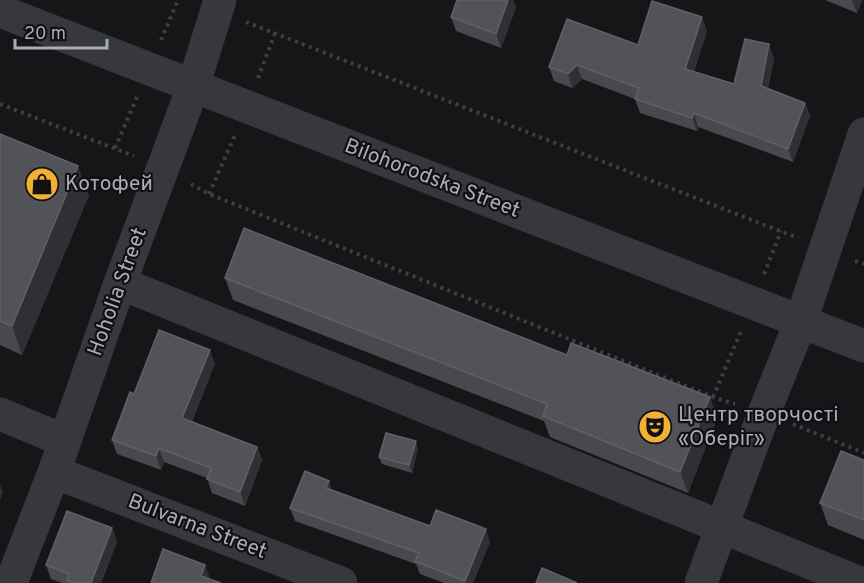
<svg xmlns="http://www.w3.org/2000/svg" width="864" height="583" viewBox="0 0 864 583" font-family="Overpass,sans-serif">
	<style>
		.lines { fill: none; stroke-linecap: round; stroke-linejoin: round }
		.path { stroke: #3d3f44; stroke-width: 4; stroke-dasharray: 3 4.5; stroke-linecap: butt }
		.minor { stroke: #37383d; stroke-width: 33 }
		.wall { fill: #47494d }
		.shaded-wall { fill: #2f3033 }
		.building { fill: #525359; stroke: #5f6168; stroke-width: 1.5 }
		.labels { text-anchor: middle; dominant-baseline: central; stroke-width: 4.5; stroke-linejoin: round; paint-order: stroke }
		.street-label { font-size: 21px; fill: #a8adb8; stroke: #111113 }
		.poi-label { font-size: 21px; fill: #a8adb8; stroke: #111113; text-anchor: start }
	</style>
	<rect width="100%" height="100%" fill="#161618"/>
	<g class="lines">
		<path class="path" d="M246,22L798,238
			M161,40L178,0
			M258,78L275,33
			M0,104L134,156
			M115,148L137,97
			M191,184L209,194L713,397L735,404
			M209,194L235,135
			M855,261L864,264
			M764,274L781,231
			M713,397L741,331
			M793,424L864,453"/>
		<path class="minor" d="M0,11L864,346
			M120,283L860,583
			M0,414L65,441
			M54,472L341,583
			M11,583L54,472L120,283L193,87L220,0
			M701,583L764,413L801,321L864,134"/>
	</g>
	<path class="wall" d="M457,0H513L516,7L501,48L456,31L451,17Z
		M825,0H862L857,13Z
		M707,31L694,71L734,84L774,58L768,88L805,103L810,116L793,162L698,127L697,131L640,113L635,99L582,79L572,88L554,81L549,67L638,45Z
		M0,134L89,195L22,355L0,345Z
		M225,278L567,355L710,397L717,418L688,493L550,437L544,421L233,300Z
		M215,363L192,422L257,447L262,460L245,506L212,493L207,478L164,462L161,470L117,454L112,440L134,394Z
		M418,448L412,473L382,464L379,457Z
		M864,460V540L828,525L820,503Z
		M332,491L430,526L490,542L473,583H444L420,574L416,564L295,521L290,508Z
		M112,528L117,542L101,583H62L51,579L46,565Z"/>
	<path class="shaded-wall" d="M508,0H513L516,7L501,48L496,34Z
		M852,0H862L857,13Z
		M702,17L707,31L690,82L685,69Z
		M769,44L774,58L765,99L761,86Z
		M577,65L582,79L572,88L568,74Z
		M805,103L810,116L793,162L788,149Z
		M694,113L698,127L697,131L692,118Z
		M78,166L89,195L22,355L12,326Z
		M210,350L215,363L188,432L182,418Z
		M710,397L717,418L688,493L680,472Z
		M416,441L418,448L412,473L409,465Z
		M257,447L262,460L245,506L240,492Z
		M159,448L164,462L161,470L156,456Z
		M329,481L333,494L326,488Z
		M0,484L3,493L0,500Z
		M112,528L117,542L101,583H91Z
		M486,529L490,542L473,583H466L465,581Z
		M205,565L210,578L208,583L201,576Z"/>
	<path class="building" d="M457,0H508L496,34L451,17Z
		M652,1L702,17L685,69L734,84L745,39L769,44L761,86L805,103L788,149L694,113L692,118L635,99L639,88L577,65L568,74L549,67L567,19L638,45Z
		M0,134L78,166L12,326L0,321Z
		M244,228L567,355L571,343L710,397L680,472L543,416L547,404L225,278Z
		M159,330L210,350L182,418L257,447L240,492L207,479L211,468L159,448L156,456L112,440L130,392L134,394Z
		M386,433L416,441L409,465L379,457Z
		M841,451L864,460V520L820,503Z
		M305,471L329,481L326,488L430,526L436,510L486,529L465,581L415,561L419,553L290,508Z
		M67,511L112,528L91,583H74L67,580L69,574L46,565Z
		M163,549L205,565L201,576L221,583H151Z
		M542,568L577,583H536Z"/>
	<defs>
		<g id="shop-disc" transform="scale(1.725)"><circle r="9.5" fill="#f2b134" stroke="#111113"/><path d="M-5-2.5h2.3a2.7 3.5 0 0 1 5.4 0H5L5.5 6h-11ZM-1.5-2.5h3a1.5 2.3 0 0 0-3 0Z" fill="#111"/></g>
		<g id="theatre-disc" transform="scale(1.725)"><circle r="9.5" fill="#f2b134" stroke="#111113"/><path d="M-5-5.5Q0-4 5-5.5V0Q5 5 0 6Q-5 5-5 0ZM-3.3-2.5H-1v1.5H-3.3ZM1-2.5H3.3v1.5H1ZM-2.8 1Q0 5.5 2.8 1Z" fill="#111"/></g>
	</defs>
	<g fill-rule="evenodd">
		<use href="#shop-disc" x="42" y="184"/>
		<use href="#theatre-disc" x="655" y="427"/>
	</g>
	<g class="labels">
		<g class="street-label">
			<text transform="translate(432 179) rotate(21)">Bilohorodska Street</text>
			<text transform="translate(118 292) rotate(-70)">Hoholia Street</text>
			<text transform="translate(197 527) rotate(21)">Bulvarna Street</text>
		</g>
		<g class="poi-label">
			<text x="65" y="184">Котофей</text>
			<text x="678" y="415">Центр творчості<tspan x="678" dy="24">«Оберіг»</tspan></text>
		</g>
	</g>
	<path d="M15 39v9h92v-9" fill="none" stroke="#a8adb8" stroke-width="3"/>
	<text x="24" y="39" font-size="18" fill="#a8adb8" stroke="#111113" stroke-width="4.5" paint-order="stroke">20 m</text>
</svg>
